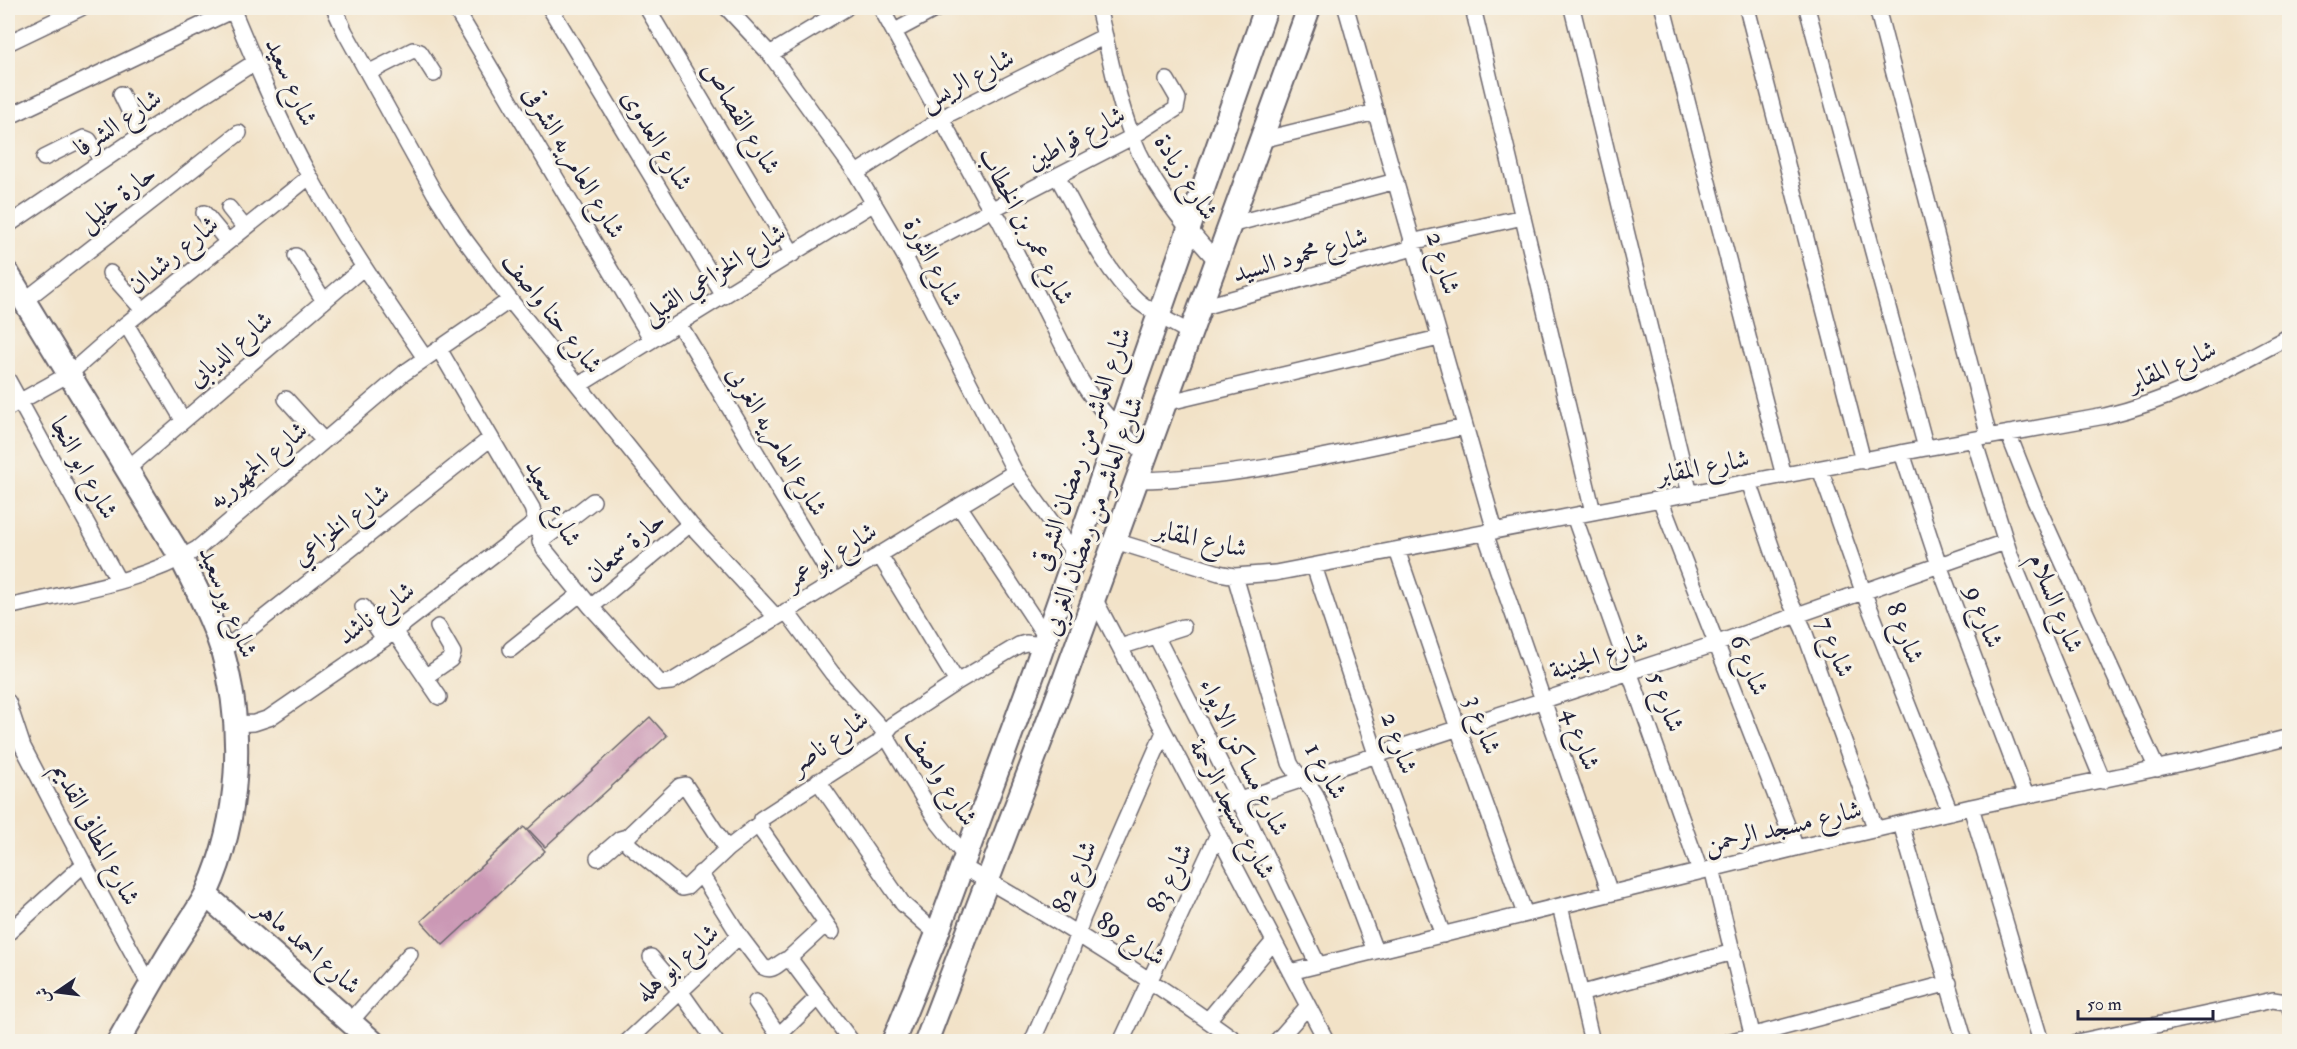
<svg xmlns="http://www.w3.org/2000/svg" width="2297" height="1049" viewBox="0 0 2297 1049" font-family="'IM FELL Double Pica',Amiri,serif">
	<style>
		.building { fill: #cb98b5 }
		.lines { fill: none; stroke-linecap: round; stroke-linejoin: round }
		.street-casing { stroke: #6b656c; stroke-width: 18 }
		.secondary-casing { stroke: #6b656c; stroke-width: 26 }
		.street { stroke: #fff; stroke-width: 15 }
		.secondary { stroke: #fff; stroke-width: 22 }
		.labels { text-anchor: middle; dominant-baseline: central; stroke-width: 6; stroke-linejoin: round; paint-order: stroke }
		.street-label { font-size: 26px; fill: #22223b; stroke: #f7f3e8 }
	</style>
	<rect width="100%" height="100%" fill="#f7f3e8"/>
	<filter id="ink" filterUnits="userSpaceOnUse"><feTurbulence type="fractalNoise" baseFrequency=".0167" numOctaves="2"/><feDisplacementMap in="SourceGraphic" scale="12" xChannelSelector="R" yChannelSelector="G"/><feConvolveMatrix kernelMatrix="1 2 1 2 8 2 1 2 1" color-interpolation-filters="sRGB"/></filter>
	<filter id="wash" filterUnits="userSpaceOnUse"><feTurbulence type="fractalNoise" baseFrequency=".008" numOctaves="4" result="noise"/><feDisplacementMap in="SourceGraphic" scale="24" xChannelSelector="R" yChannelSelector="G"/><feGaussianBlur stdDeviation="1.35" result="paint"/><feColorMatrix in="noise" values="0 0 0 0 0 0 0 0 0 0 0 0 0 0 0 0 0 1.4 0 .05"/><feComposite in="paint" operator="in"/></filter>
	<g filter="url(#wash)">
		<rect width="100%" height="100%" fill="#f2e2c7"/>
		<g id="blocks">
			<path class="building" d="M650,717L667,736L545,847L528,829Z
				M524,827L545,851L443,945L421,921Z"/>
		</g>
	</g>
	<g filter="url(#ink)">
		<use href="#blocks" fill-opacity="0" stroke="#6b656c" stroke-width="1.5"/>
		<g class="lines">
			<g class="street-casing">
				<path id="street" d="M232,8C256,65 280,123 310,177C344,240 385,299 425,358
					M334,8L345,32L435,194L462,236L510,300L690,524L776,617
					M455,8L652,340
					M550,8L724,296
					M647,8L793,254
					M727,8L770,54L856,173L904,255L1015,472L1075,554
					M881,8L985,199L999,219L1080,379C1098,409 1120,432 1146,454
					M1098,8C1109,50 1116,95 1132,136C1151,184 1182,224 1217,261
					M1346,8L1495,531
					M1473,8L1593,512
					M1572,8L1690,494
					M1663,8L1784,476
					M1747,8L1863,461
					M1807,8L1926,448
					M1877,8L1989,437
					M895,31L938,8
					M8,43L81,8
					M770,54L846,8
					M368,73L413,50L420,52L434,74
					M121,94L141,135
					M8,117L233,10
					M1261,140L1376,112
					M44,158L84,138L89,140L102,161
					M856,173L951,113L1105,36
					M1057,176C1080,216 1103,270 1138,301C1154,314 1173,323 1190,333
					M229,208L245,228
					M204,213L228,242
					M8,225L141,135L255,62
					M1230,225L1396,181
					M1411,242L1523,217
					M904,255L1132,137L1176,109L1178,99L1167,80
					M296,256L324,301
					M110,273L143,310
					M24,301L239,133
					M1199,308L1413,248
					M126,324L183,420
					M679,324L834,582
					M439,349L532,508L544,549L591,607L660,683L671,682L1015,472
					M8,380L118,580
					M579,385L874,203
					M286,399L324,441
					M1165,403L1439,338
					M8,408L69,374L126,324L309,177
					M2008,433L2035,501L2157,769
					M1974,440L2010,555L2103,781
					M1902,453L1939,565L2026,796
					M127,469L364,267
					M1820,469L1863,591L1950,812
					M1137,480C1248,478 1356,449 1465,427
					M1749,482L1790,601L1803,628L1876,830
					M1660,499L1796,848
					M959,506L1046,637
					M1574,516L1700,871
					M1485,533L1610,893
					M1115,541L1219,573L1235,576L1275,573L1926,448L2105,416C2176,399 2226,370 2290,336
					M540,542L593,501
					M1397,550L1458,728L1525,914
					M879,554L957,682
					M1314,566L1376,754L1443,935
					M1235,576L1290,763C1296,776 1309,782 1316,795L1375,951
					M1094,598L1327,1042
					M8,607C71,592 141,583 197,549L404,373L510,300
					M363,607L384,639
					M591,607L690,524
					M786,611L832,673L881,728L937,821L965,856
					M394,631L439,697
					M1156,636L1239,800L1318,965
					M1120,647L1183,627
					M511,649L580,594
					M222,651L491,438
					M425,677L451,659L453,653L438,627
					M8,702L23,747L84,864L150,985
					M234,724L254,723L269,718L384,639L536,522
					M818,781L903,904L937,934
					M1971,807L2041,1042
					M1206,811L1715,644L2005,542
					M1901,824L1965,1042
					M727,849L685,785L680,786L627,837L629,845L682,888L687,887L727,849L759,824
					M598,858L620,839L627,837
					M961,866C1058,919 1149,978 1238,1042
					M1712,868L1754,1042
					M700,873L741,938
					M1560,906L1592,1042
					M832,932L761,830V819L878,743L892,725L957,682L1019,645L1026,643L1043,645
					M8,933L84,864
					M651,957L680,991L716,1042
					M787,960L826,924
					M1290,972L1796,848L1971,807L2206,758L2290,737
					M1583,993L1733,952
					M756,1002L783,1042
					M1208,1020L1274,941
					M350,1022L410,954
					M779,1035L817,998
					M627,1042L736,939L741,938L763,967C773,972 776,965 785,960L792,962L852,1042
					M1032,1042L1072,950L1083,917L1164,732
					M1121,1042L1218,834
					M1276,1042L1308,1006
					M1728,1042L1949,983
					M2077,1042L2273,1000L2286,1002L2290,1008"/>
			</g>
			<g class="secondary-casing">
				<path id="secondary" d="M8,274L181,558C196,588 212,619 222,650C245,728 240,819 207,892C198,911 184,929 173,947C154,978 136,1010 118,1042
					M206,895L373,1042
					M893,1042L937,934L1035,669L1266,8
					M926,1042L1064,680L1309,8"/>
			</g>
			<use href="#street" class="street"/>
			<use href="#secondary" class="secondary"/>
		</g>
	</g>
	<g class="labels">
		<g class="street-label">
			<text transform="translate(967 80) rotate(-28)">شارع الريس</text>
			<text transform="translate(291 82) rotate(66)">شارع سعيد</text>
			<text transform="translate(741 118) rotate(59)">شارع القصاص</text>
			<text transform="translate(118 123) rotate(-34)">شارع الشرفا</text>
			<text transform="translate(1076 138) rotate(-28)">شارع قواطين</text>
			<text transform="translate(657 140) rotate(59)">شارع العدوى</text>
			<text transform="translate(574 162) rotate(59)">شارع العامريه الشرقى</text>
			<text transform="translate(1186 177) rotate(58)">شارع زيادة</text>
			<text transform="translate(117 198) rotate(-38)">حارة خليل</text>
			<text transform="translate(1026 226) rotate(62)">شارع عمر بن الخطاب</text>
			<text transform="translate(173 255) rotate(-39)">شارع رشدان</text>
			<text transform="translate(1300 255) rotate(-16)">شارع محمود السيد</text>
			<text transform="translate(933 262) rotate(62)">شارع الثورة</text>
			<text transform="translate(1443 263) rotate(74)">شارع 2</text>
			<text transform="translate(714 274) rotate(-32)">شارع الخزاعي القبلى</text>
			<text transform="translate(552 313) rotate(52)">شارع حنا واصف</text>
			<text transform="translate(230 349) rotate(-40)">شارع الديابى</text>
			<text transform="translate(2172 366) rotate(-23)">شارع المقابر</text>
			<text transform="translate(777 441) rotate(59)">شارع العامريه الغربى</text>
			<text transform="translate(1082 449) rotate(-71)">شارع العاشر من رمضان الشرقى</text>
			<text transform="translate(258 465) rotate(-40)">شارع الجمهوريه</text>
			<text transform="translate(1703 467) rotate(-11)">شارع المقابر</text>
			<text transform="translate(84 468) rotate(61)">شارع ابو النجا</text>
			<text transform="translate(553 503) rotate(63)">شارع سعيد</text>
			<text transform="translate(1093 516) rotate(-70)">شارع العاشر من رمضان الغربى</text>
			<text transform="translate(341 525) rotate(-38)">شارع الخزاعي</text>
			<text transform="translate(1201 539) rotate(13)">شارع المقابر</text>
			<text transform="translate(625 547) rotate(-40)">حارة سمعان</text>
			<text transform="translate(831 556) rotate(-32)">شارع ابو عمر</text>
			<text transform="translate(228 602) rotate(68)">شارع بورسعيد</text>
			<text transform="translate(2056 603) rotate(68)">شارع السلام</text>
			<text transform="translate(376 613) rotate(-36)">شارع ناشد</text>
			<text transform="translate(1984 617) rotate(69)">شارع 9</text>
			<text transform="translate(1905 633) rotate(69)">شارع 8</text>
			<text transform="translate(1835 647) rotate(69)">شارع 7</text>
			<text transform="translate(1599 656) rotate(-18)">شارع الجنينة</text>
			<text transform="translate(1749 665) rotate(68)">شارع 6</text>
			<text transform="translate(1666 702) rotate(70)">شارع 5</text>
			<text transform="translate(1483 725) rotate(71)">شارع 3</text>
			<text transform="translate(1581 739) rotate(70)">شارع 4</text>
			<text transform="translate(829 742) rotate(-35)">شارع ناصر</text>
			<text transform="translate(1399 743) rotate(71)">شارع 2</text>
			<text transform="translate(1244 757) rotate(64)">شارع مساكن الايواء</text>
			<text transform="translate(1326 771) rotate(61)">شارع 1</text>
			<text transform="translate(941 777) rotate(57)">شارع واصف</text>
			<text transform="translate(1232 809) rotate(62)">شارع مسجد الرحمة</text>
			<text transform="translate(1783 827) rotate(-13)">شارع مسجد الرحمن</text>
			<text transform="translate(96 834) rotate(62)">شارع المطافى القديم</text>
			<text transform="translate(1075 877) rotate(-67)">شارع 82</text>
			<text transform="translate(1170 878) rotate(-65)">شارع 83</text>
			<text transform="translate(1131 939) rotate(33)">شارع 89</text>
			<text transform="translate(308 947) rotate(41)">شارع احمد ماهر</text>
			<text transform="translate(677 963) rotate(-42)">شارع ابو هله</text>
		</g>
	</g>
	<rect width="2297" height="1049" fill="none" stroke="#f7f3e8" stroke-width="30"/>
	<g transform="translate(57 992) rotate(256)" stroke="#f7f3e8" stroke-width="4.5" paint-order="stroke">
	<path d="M0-4.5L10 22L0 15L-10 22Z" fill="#22223b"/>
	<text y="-9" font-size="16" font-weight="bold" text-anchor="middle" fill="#22223b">ش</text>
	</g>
	<path d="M2078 1010v9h135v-9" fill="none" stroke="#22223b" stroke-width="3"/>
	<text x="2087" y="1010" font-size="18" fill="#22223b" stroke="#f7f3e8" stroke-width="4.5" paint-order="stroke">50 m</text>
</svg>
